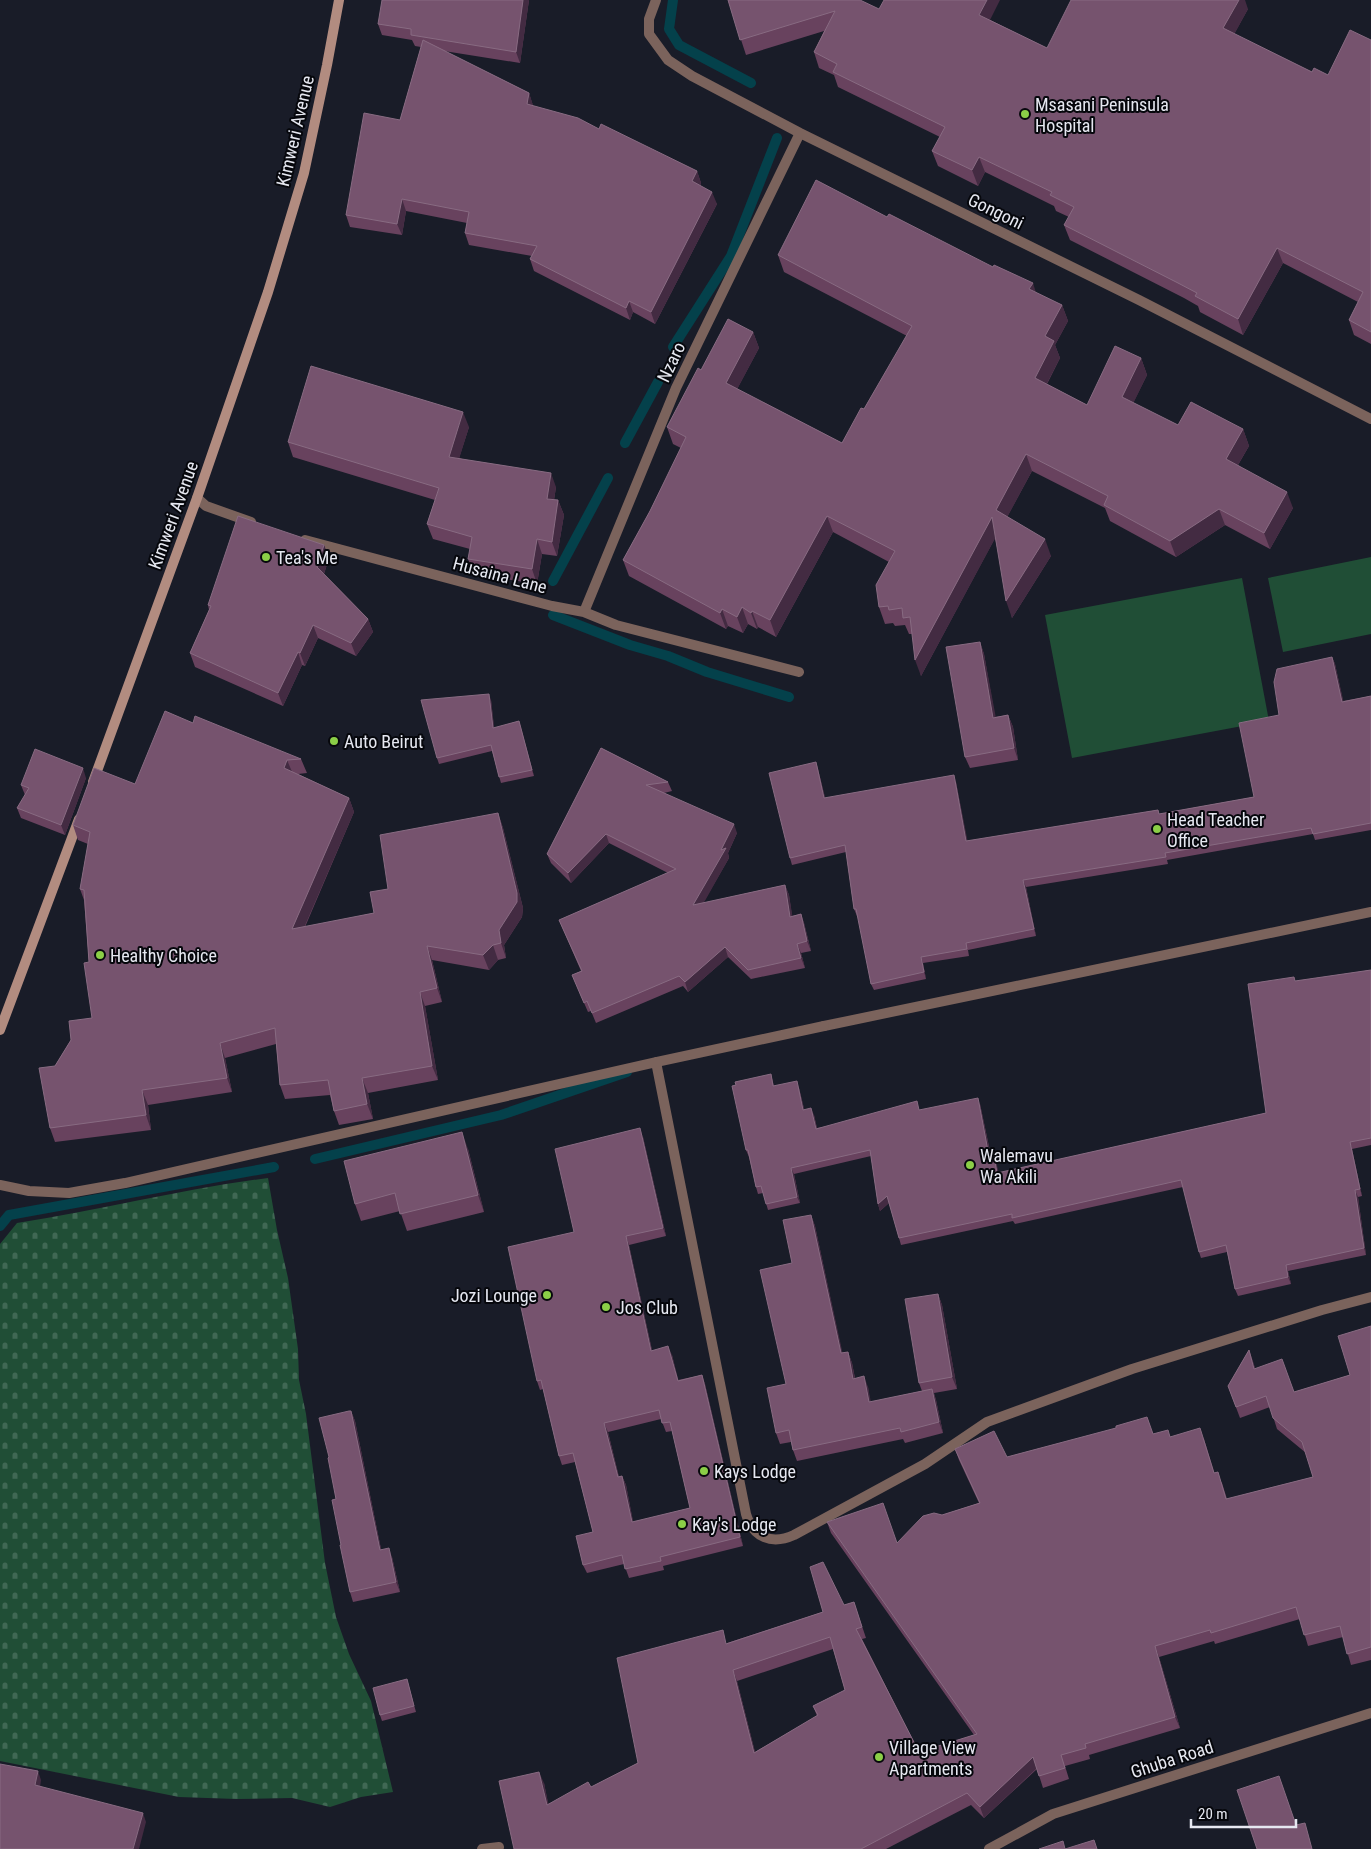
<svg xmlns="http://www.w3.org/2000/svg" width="1371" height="1849" viewBox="0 0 1371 1849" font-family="'Roboto Condensed',sans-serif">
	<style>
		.green { fill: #204e36 }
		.cemetery { fill: url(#cemetery-stones) }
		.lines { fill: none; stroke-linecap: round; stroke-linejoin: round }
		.stream { stroke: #04414b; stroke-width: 10 }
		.lane { stroke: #7b635c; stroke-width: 10 }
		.street { stroke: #7b635c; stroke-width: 10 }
		.secondary { stroke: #b28c80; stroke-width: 10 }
		.wall { fill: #68425e; fill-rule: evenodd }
		.shaded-wall { fill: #432b42 }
		.building { fill: #76536e; stroke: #886b82; fill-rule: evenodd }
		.poi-dot { fill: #8bce47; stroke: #06070c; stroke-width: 2 }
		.labels { text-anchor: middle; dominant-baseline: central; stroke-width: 4; stroke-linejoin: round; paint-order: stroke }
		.poi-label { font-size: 18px; fill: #e6e8f1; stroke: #06070c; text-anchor: start }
		.street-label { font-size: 18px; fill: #e6e8f1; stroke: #06070c }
	</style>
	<defs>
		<pattern id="cemetery-stones" width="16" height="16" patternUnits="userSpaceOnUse" patternTransform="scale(1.25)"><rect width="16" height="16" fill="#204e36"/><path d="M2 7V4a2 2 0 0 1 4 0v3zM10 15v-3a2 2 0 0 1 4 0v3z" fill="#406854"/></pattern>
	</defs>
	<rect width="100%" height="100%" fill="#191c28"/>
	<path class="green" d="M1371,557V634L1283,652L1268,578Z
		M1242,578L1269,721L1072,758L1045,615Z"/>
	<path class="cemetery" d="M268,1178L277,1230L288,1278L298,1349L299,1380L306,1414L325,1563L336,1617L349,1654L371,1701L393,1792L361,1797L330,1807L292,1798L236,1799L179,1797L0,1761V1244L17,1223C101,1210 183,1189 268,1178Z"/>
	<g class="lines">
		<path class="stream" d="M673,0L669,29L679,45L751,83
			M673,347L731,256L777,138
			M625,443L658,382
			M553,581L608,478
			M553,615L630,645L668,656L707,672L789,697
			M315,1159L501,1115L627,1072
			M0,1226L9,1215L274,1167"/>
		<path class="lane" d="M824,1026L1371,912
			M482,1849L499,1847"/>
		<path class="street" d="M656,0L649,19V34L668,60L692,76L800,133L1139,300L1371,419
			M197,498L206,506L251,522
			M305,540L552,606L584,612L616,625L799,672
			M584,612L676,388L800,133
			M656,1062L746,1514C753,1538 772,1545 794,1535L925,1464L987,1422L1132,1369L1322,1310L1371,1297
			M0,1185L29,1191L69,1193L125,1183L656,1062L824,1026
			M989,1849L1053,1814L1371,1713"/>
		<path class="secondary" d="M93,782L197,498L268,292L304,173L327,65L339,0
			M0,1030L79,819"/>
	</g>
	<path class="wall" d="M529,0L520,63L444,51L529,93L533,106L599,129L697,171L701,183L700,186L717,204L655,324L633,312L630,320L534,271L530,259L532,256L469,245L465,233L467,223L406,211L402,235L350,227L346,215L400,120L421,47L415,46L412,40L382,35L378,24Z
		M728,0L879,9L990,20L1047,48L1248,9L1234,34L1312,72L1328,75L1371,40V344L1354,335L1349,320L1358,302L1283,263L1243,335L1200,312L1198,306L1184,298L1070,240L1064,225L1069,217L1056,211L1054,206L985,172L978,186L938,166L932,151L940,137L838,87L834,75L819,68L814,52L824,31L746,55Z
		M778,255L1036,293L1062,305L1068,321L1055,345L1060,358L1047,384L1087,405L1141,358L1147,375L1133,403L1178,425L1243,429L1249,446L1238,465L1293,508L1270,549L1225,525L1176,557L1110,521L1105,508L1032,471L1007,517L1051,556L1012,618L995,538L921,676L912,634H909L905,625L895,626L893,623L885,624L879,607L889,562L833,532L776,637L758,627L757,629L748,624L743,633L728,626L726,629L629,576L623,560L650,511L681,448L673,444L667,427L701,370L753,332L759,348L737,389L842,443L864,409L907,336L784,272Z
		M469,427L459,458L556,487L554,500H558L564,515L557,556L542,554L537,584L474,574L468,559L470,549L433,539L427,524L435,500L293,457L288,442Z
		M324,545L329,558L324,574L368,619L373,632L356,656L318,638L305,666L302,665L283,706L195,667L190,653L209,610L208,605Z
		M980,642L984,654L995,717L1008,715L1013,727L1018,760L970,768L965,757Z
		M1332,657L1335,664L1343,701L1371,696V830L1315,840L1313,834L1167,860L1168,864L1026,887L1036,936L968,950L969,956L923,963L926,979L874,990L871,984L858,916H857L854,909L846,852L792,865L790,858L816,762L818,769L825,798L956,782L967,841L1158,810L1159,814L1254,797L1279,715Z
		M491,700L494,728L519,721L534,776L501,783L492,751L439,764L437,758Z
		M193,723L301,759L307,773L298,774L349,798L354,812L305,927L374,913L388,889L498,813L503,828L523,908L522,917L504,945L506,958L498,960L489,970L432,960L442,1002L425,1006L438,1080L368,1093L373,1119L339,1125L334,1111L330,1095L285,1099L280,1085L276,1044L225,1058L232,1092L148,1105L151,1130L55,1142L50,1128L55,1066L71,1040L92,1018L89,962L84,900L80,889L88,844L78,840L73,825L135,784Z
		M601,748L668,782L672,791L664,793L737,833L728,853L729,858L703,903L785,885L789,895L792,916L801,914L804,923L811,951L801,953L805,968L751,979L728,957L688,992L683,986L596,1023L591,1011L588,1012L572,975L581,971L559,920L668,873L609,843L571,883L551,863L547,854Z
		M86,778L65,835L21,818L17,808L25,795L21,785Z
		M1371,970V1145L1352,1149L1362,1196L1358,1197L1366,1255L1288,1271L1291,1284L1238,1296L1235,1289L1227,1252L1201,1258L1199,1252L1183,1187L1015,1224L1013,1221L901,1245L889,1203L880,1211L878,1204L871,1156L794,1174L800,1203L768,1210L763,1193L758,1194L756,1187L749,1157L746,1150L771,1074L774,1086L799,1088L804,1109L814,1115L817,1128L920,1110L980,1104L990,1151L995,1156L998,1173L1266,1113L1296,981Z
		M643,1137L666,1236L629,1245L652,1350L672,1355L678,1380L702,1375L705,1384L743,1546L663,1566L664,1570L629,1578L624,1564L587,1573L583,1565L593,1532L575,1462L562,1465L559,1456L543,1389L540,1390L537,1381ZM661,1419L666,1432L672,1431L690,1508L633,1522L626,1485L622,1476L619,1477L608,1432Z
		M468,1149L484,1212L407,1231L400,1211L361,1221L355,1204Z
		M811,1215L815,1226L842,1353L848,1352L852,1363L855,1378L868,1387L870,1402L922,1391L919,1383L938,1294L942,1305L957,1389L934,1393L936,1400L943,1433L905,1443L903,1439L797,1461L793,1450L791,1442L780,1444L776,1433L786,1384L792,1263Z
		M1371,1326V1660L1351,1665L1343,1637L1308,1646L1300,1619L1215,1644L1214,1641L1159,1657L1180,1728L1089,1755L1090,1759L1065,1766L1069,1779L1043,1788L1037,1769L984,1818L971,1805L886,1849H514L544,1783L548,1804L591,1787L638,1763L727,1643L854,1602L866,1638L862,1639L919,1752L974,1735L831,1533L827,1522L897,1543L942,1515L979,1503L959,1460L955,1449L1007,1457L1153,1434L1171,1437L1204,1439L1214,1473L1222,1483L1227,1499L1313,1477L1306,1453L1277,1429L1270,1407L1240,1418L1228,1386L1249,1350L1255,1368L1294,1392L1350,1375ZM833,1649L845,1690L813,1706L817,1716L755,1752L737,1681Z
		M351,1411L355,1421L381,1549L392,1557L400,1592L353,1602L350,1592L341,1545L336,1499L329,1457Z
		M407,1679L416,1712L382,1721L380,1715Z"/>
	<path class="shaded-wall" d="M523,0H529L520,63L516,52Z
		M987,0H1000L985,30L979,15Z
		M1239,0H1245L1248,9L1229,44L1223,28Z
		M529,93L533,105L531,116L527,104Z
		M979,157L985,172L978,186L972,170Z
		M697,171L701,183L696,193L692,181Z
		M712,192L717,204L655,324L651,312Z
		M402,199L406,211L402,235L397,224Z
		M1277,248L1283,263L1243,335L1238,319Z
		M1033,283L1038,299L1029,289Z
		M629,301L633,312L630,320L626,308Z
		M1062,305L1068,321L1055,345L1060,358L1041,395L1035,378L1045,336Z
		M753,332L759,348L732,399L726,383Z
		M1141,358L1147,375L1128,414L1122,397Z
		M463,412L469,427L455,472L449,457Z
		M1243,429L1249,446L1232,475L1226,459Z
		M1026,454L1032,471L1002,527L996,510Z
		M551,473L556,487L552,513L547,499Z
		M1287,492L1293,508L1270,549L1264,533Z
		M558,500L564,515L557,556L552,542Z
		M1219,509L1225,525L1176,557L1170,541Z
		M827,516L833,532L776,637L770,620Z
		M992,517L998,533L921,676L915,660Z
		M537,539L542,554L537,584L532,569Z
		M1045,539L1051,556L1012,618L1006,601Z
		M324,545L329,558L322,580L317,567Z
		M742,607L748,624L743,633L737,617Z
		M722,609L728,626L726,629L720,613Z
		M752,611L758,627L757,629L751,613Z
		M368,619L373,632L356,656L351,643Z
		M313,625L318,638L305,666L300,653Z
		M980,642L984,654L998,729L993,718Z
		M298,652L302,665L283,706L278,693Z
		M1332,657L1335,664L1345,708L1342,702Z
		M489,694L491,700L495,734L493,728Z
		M1008,715L1013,727L1018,760L1014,748Z
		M519,721L521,727L534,776L532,770Z
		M287,760L293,774L284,768Z
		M816,762L818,769L827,805L824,798Z
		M83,768L86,778L65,835L61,825Z
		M954,775L956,782L969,848L966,841Z
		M349,798L354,812L297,944L292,929Z
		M498,813L503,828L523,908L522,917L504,945L506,958L501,943L499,930Z
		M734,824L737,833L728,853L729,858L697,915L693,905Z
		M606,834L609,843L571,883L568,873Z
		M1023,880L1026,887L1036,936L1034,929Z
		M785,885L789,895L794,926L790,917Z
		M801,914L804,923L811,951L807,941Z
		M797,944L801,953L805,968L801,958Z
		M493,945L498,960L489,970L483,955Z
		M427,946L432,960L442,1002L437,988Z
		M725,947L728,957L688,992L685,982Z
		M921,957L923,963L926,979L924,972Z
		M420,992L425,1006L438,1080L432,1066Z
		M220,1043L225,1058L232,1092L227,1078Z
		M362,1078L368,1093L373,1119L367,1104Z
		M797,1081L799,1088L806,1116L803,1110Z
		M142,1090L148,1105L151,1130L146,1115Z
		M978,1098L980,1104L991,1157L988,1151Z
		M811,1108L814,1115L818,1135L816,1129Z
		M640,1128L643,1137L666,1236L663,1228Z
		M462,1132L468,1149L484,1212L478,1195Z
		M1350,1142L1352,1149L1362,1196L1360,1189Z
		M993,1150L995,1156L1000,1179L997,1173Z
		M791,1168L794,1174L800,1203L797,1197Z
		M1355,1190L1358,1197L1366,1255L1364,1248Z
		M887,1196L889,1203L880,1211L878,1204Z
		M811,1215L815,1226L845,1364L841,1353Z
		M626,1236L629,1245L654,1360L651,1351Z
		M1286,1265L1288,1271L1291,1284L1288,1277Z
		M938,1294L942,1305L957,1389L952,1377Z
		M668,1346L672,1355L681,1390L678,1381Z
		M1249,1350L1253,1361L1258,1380L1254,1369Z
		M848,1352L852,1363L857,1390L853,1379Z
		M702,1375L705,1384L743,1546L740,1537Z
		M864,1376L868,1387L873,1413L869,1402Z
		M932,1389L936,1400L943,1433L939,1422Z
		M351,1411L355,1421L383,1559L380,1550Z
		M604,1423L608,1432L621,1486L618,1477Z
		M1200,1428L1204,1439L1218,1484L1214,1473Z
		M622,1476L626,1485L635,1531L632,1522Z
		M389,1548L392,1557L400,1592L396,1582Z
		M1155,1646L1159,1657L1180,1728L1175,1717Z
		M733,1670L737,1681L758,1764L754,1753Z
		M1033,1757L1037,1768L984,1818L980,1807Z
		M38,1771L41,1780L39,1795L35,1785Z
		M539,1772L544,1783L551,1816L547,1805Z
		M143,1813L146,1822L139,1849H133Z"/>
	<path class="building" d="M382,0H523L516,52L411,35V29L378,24Z
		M728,0H860L879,9L884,0H987L979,15L1047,48L1071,0H1239L1223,28L1312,72L1314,68L1328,75L1350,30L1371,40V332L1349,320L1363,292L1277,248L1238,319L1195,296L1197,293L1178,283L1064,225L1074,207L1050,195L1052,192L979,157L972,170L932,151L945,127L833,72L837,64L814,52L835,11L740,40Z
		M423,40L529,93L527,104L578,118L599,129L601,124L697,171L692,181L712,192L651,312L629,301L626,308L530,259L537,246L465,233L469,212L402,199L397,224L346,215L364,113L400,120Z
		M816,180L887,217L889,214L993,267L994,265L1033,283L1029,289L1062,305L1045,336L1054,341L1035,378L1087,405L1115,346L1141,358L1122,397L1178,425L1191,402L1243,429L1226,459L1287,492L1264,533L1219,509L1170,541L1104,505L1108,496L1026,454L996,510L1045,539L1006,601L992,517L915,660L910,617L903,618L902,608L889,610L888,606L879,607L876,585L895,551L827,516L770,620L752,611L751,613L742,607L737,617L722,609L720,613L623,560L650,511L686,437L667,427L698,368L701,370L728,319L753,332L726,383L842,443L861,408L864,409L912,326L778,255Z
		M311,366L463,412L449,457L551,473L547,499L558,500L552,542L537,539L532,569L468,559L472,537L427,524L439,488L288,442Z
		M238,516L324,545L317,567L368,619L351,643L313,625L300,653L298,652L278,693L190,653L211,606L208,605Z
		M980,642L993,718L1008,715L1014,748L965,757L946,647Z
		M1332,657L1342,702L1371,696V823L1313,834L1311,828L1165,853L1166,857L1023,880L1034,929L966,943L967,949L921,957L924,972L871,984L856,909H854L845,845L790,858L769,773L816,762L824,798L954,775L966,841L1158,810L1159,814L1254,797L1239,723L1279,715L1274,682L1277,669Z
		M489,694L493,728L519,721L532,770L499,777L491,745L437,758L421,700Z
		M165,711L193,723L195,716L301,759L287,760L284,768L349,798L292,929L374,913L370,892L388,889L380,835L498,813L517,893V902L499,930L501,943L493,945L483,955L427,946L437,988L420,992L432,1066L362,1078L367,1104L334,1111L328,1080L280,1085L275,1028L220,1043L227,1078L142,1090L146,1115L50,1128L39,1068L55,1066L71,1040L69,1021L92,1018L84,963L89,962L84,890L80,889L90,832L73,825L94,768L135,784Z
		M601,748L668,782L646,785L734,824L721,850L726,848L693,905L785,885L790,917L801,914L807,941L797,944L801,958L748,970L725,947L685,982L679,976L592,1013L587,1001L584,1003L572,975L582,971L559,920L676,869L606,834L568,873L547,854Z
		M35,749L83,768L61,825L17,808L29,788L21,785Z
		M1371,970V1138L1350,1142L1360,1189L1355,1190L1364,1248L1286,1265L1288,1277L1235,1289L1226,1245L1199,1252L1181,1180L1012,1218V1214L899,1238L887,1196L878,1204L870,1150L791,1168L797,1197L766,1204L761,1186L756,1187L748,1150H746L732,1086L736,1085L735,1082L771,1074L773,1086L797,1081L803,1110L811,1108L816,1129L917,1101L919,1110L978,1098L988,1151L993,1150L997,1173L1266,1113L1248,984L1294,977L1295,981Z
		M640,1128L663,1228L626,1236L651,1351L668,1346L678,1381L702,1375L740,1537L660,1557L661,1561L625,1569L622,1555L583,1565L576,1536L593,1532L573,1453L559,1456L541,1380L537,1381L508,1247L574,1232L555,1149ZM659,1410L662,1423L670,1422L690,1508L632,1522L622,1476L618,1477L604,1423Z
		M462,1132L478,1195L400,1214L395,1193L355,1204L344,1161Z
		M811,1215L841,1353L848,1352L853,1379L864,1376L869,1402L932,1389L939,1422L901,1432L900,1428L793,1450L789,1430L776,1433L767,1388L786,1384L760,1270L792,1263L783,1220Z
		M938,1294L952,1377L919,1383L905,1299Z
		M1371,1326V1647L1347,1654L1340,1626L1304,1635L1296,1607L1211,1633L1210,1630L1155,1646L1175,1717L1085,1744L1086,1748L1061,1755L1065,1768L1039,1776L1033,1757L980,1807L967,1793L861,1849H514L499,1781L539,1772L547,1805L588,1782L591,1787L638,1763L617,1658L723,1630L726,1644L823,1612L810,1567L823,1562L844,1605L854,1602L862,1627L856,1629L919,1752L977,1734L827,1522L883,1503L897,1543L923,1516L934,1513L942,1515L980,1503L955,1449L994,1431L1007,1457L1116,1428V1426L1147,1417L1153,1434L1168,1430L1170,1437L1200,1428L1214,1473L1218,1472L1226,1499L1313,1477L1302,1442L1273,1418L1266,1396L1236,1407L1228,1386L1249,1350L1254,1369L1282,1359L1294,1392L1350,1375L1338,1336ZM830,1637L845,1690L813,1706L818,1715L754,1753L733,1670Z
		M349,1411H351L380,1550L389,1548L396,1582L350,1592L340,1545H341L332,1500L336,1499L328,1458L329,1457L319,1418Z
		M407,1679L414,1706L380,1715L373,1688Z
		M0,1764L38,1771L35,1785L143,1813L133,1849H0Z
		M1279,1776L1296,1825L1305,1823L1312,1849H1257L1237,1790Z
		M1094,1840L1097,1849H1039L1063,1841L1065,1849Z"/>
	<g class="poi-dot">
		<circle cx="1025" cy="114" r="5"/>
		<circle cx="266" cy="557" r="5"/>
		<circle cx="334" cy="741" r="5"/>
		<circle cx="1157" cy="829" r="5"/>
		<circle cx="100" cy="955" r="5"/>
		<circle cx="970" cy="1165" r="5"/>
		<circle cx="547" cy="1295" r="5"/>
		<circle cx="606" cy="1307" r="5"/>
		<circle cx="704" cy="1471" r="5"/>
		<circle cx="682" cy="1524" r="5"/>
		<circle cx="879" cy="1757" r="5"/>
	</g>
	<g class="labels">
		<g class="poi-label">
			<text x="1035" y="104">Msasani Peninsula<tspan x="1035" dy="21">Hospital</tspan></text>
			<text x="276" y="557">Tea's Me</text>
			<text x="344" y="741">Auto Beirut</text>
			<text x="1167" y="819">Head Teacher<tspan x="1167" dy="21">Office</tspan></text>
			<text x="110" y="955">Healthy Choice</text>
			<text x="980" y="1155">Walemavu<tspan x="980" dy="21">Wa Akili</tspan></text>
			<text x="537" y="1295" text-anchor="end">Jozi Lounge</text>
			<text x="616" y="1307">Jos Club</text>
			<text x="714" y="1471">Kays Lodge</text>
			<text x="692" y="1524">Kay's Lodge</text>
			<text x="889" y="1747">Village View<tspan x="889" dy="21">Apartments</tspan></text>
		</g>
		<g class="street-label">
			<text transform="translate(295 131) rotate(-77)">Kimweri Avenue</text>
			<text transform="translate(996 211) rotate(26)">Gongoni</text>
			<text transform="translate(671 362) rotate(-65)">Nzaro</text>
			<text transform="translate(173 515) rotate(-70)">Kimweri Avenue</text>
			<text transform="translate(500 575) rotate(15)">Husaina Lane</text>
			<text transform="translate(1172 1759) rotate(-18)">Ghuba Road</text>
		</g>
	</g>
	<path d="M1191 1819v8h105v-8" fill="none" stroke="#e6e8f1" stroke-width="2.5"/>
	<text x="1198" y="1819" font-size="15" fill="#e6e8f1" stroke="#06070c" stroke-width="4" paint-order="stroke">20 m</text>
</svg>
